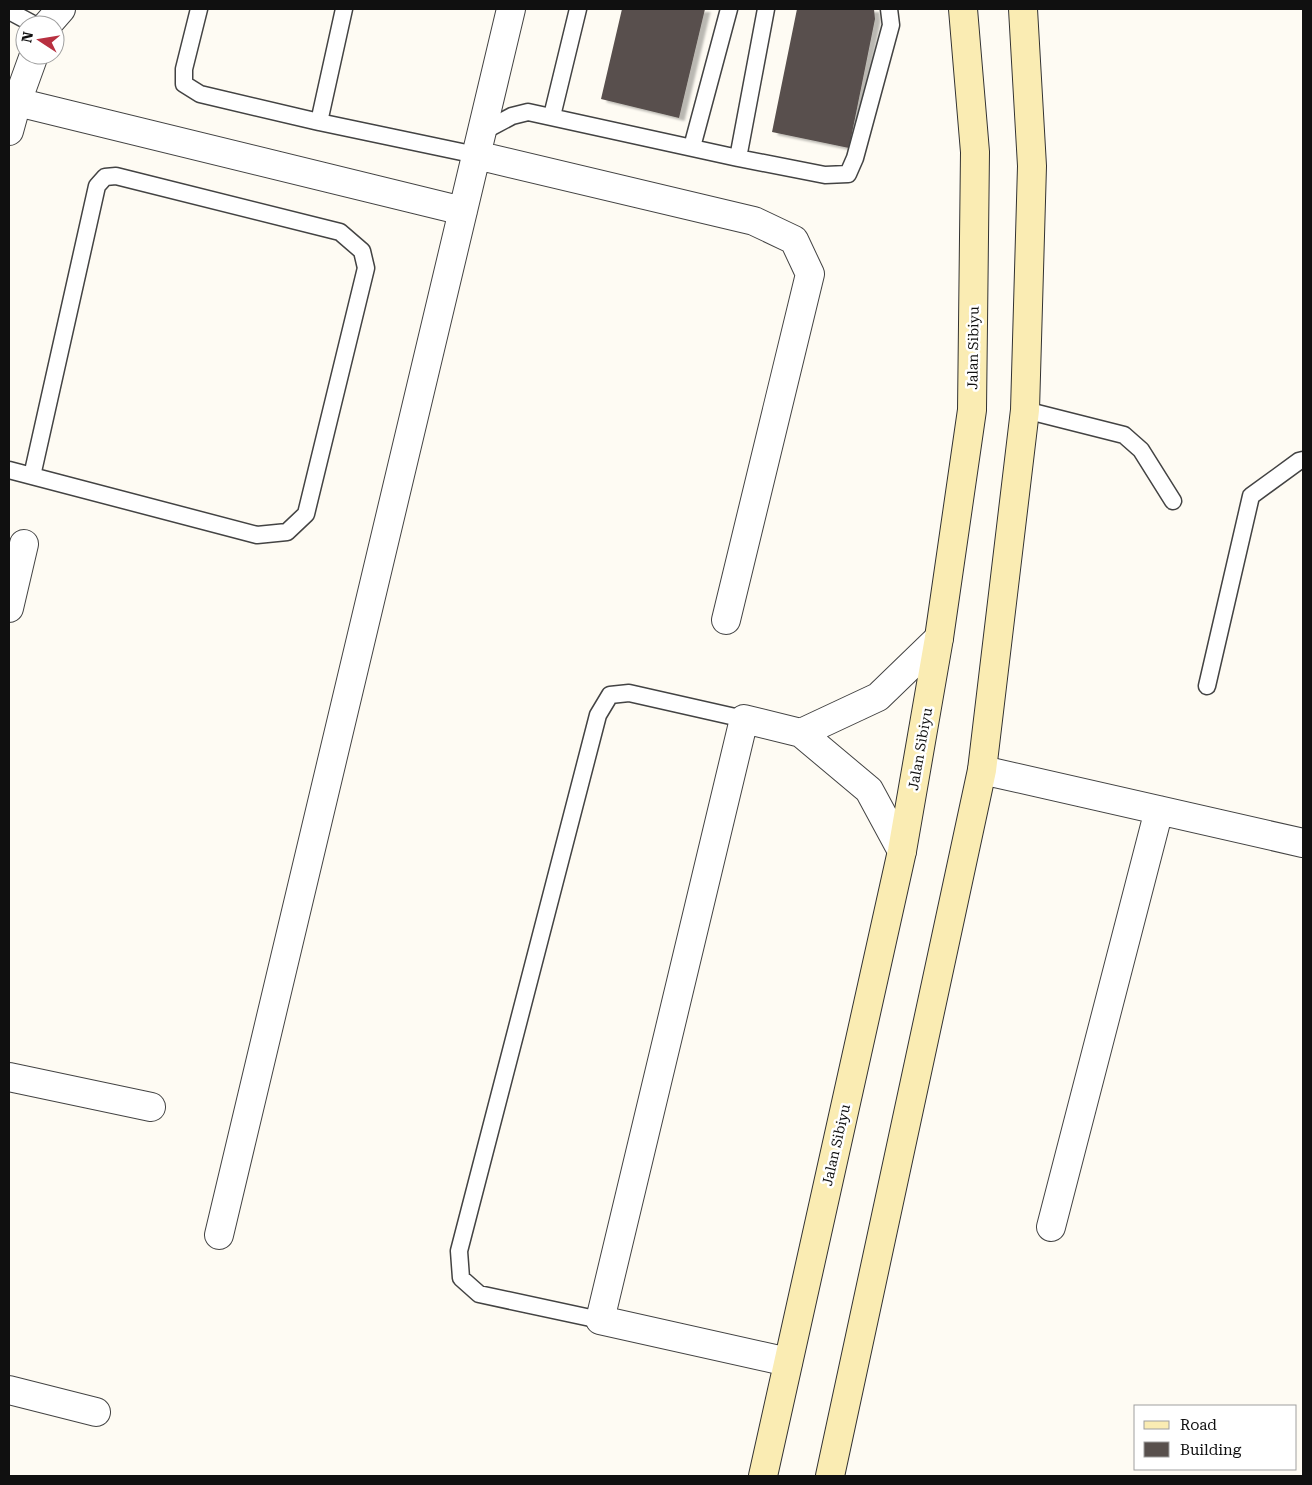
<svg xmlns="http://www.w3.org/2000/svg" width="1312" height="1485" viewBox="0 0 1312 1485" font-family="'Roboto Serif',serif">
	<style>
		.building { fill: #58504d; filter: url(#shadow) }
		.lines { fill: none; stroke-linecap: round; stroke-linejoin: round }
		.lane-casing { stroke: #434343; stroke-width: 19 }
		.street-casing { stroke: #434343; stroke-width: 30 }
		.secondary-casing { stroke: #323232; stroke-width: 30 }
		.lane { stroke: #fff; stroke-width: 16 }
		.street { stroke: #fff; stroke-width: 28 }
		.secondary { stroke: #faecb3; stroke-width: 28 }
		.labels { text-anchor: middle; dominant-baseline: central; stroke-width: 5; stroke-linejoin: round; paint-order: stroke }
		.street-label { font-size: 14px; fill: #101010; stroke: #fff }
	</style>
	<defs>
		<filter id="shadow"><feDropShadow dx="5.5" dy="3" stdDeviation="1" flood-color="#0004"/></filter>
	</defs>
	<rect width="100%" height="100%" fill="#fefbf3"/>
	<path class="building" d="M622,9H705L679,118L601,99Z
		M797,9H874L875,19L849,148L772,132Z"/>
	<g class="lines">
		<g class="lane-casing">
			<path id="lane" d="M199,9L184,69V84L200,94L319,122L476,155
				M9,11L35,25
				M552,116L578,9
				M319,122L344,9
				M482,132L512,116L528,112L738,158L825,175L848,174L855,158L891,25L889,9
				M692,147L729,9
				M738,158L766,9
				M1025,410L1124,435L1141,450L1173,501
				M9,470L257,535L287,532L306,514L366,268L362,251L340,232L116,176L105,177L97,186L32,476
				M1207,686L1251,496L1299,461L1303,460
				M600,1320L479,1294L461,1278L459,1251L598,715L610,695L629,693L744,719"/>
		</g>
		<g class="street-casing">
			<path id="street" d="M47,25L61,9
				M17,102L463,211
				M9,131L17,102L34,55
				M476,155L754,221L794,240L810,274L726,620
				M9,608L24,544
				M801,733L878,697L939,638
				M982,770L1303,843
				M9,1077L151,1107
				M1051,1227L1159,810
				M219,1235L511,9
				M788,1362L600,1320L744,719L801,733L869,790L902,851
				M9,1390L96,1412"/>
		</g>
		<g class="secondary-casing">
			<path id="secondary" d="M763,1476L902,851L939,638L972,410L975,152L963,9
				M830,1476L982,770L1025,410L1032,166L1023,9"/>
		</g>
		<use href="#lane" class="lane"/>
		<use href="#street" class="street"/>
		<use href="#secondary" class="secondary"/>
	</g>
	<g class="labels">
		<g class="street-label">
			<text transform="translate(973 348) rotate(-89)">Jalan Sibiyu</text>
			<text transform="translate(920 749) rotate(-80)">Jalan Sibiyu</text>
			<text transform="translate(836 1145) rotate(-77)">Jalan Sibiyu</text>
		</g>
	</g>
	<rect width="1312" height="1485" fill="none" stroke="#101010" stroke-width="20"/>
	<rect x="1134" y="1405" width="162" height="65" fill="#ffffff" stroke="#9f9f9f"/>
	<rect x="1144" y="1421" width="25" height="8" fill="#faecb3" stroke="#9f9f9f"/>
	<text x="1180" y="1430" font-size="15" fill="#101010">Road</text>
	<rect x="1144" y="1442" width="25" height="15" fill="#58504d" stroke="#9f9f9f"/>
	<text x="1180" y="1455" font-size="15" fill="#101010">Building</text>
	<g transform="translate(40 40) rotate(282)"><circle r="24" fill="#ffffff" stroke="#9f9f9f"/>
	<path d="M0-4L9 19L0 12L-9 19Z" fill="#b83040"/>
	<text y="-8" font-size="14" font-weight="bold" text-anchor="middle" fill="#101010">N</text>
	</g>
</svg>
